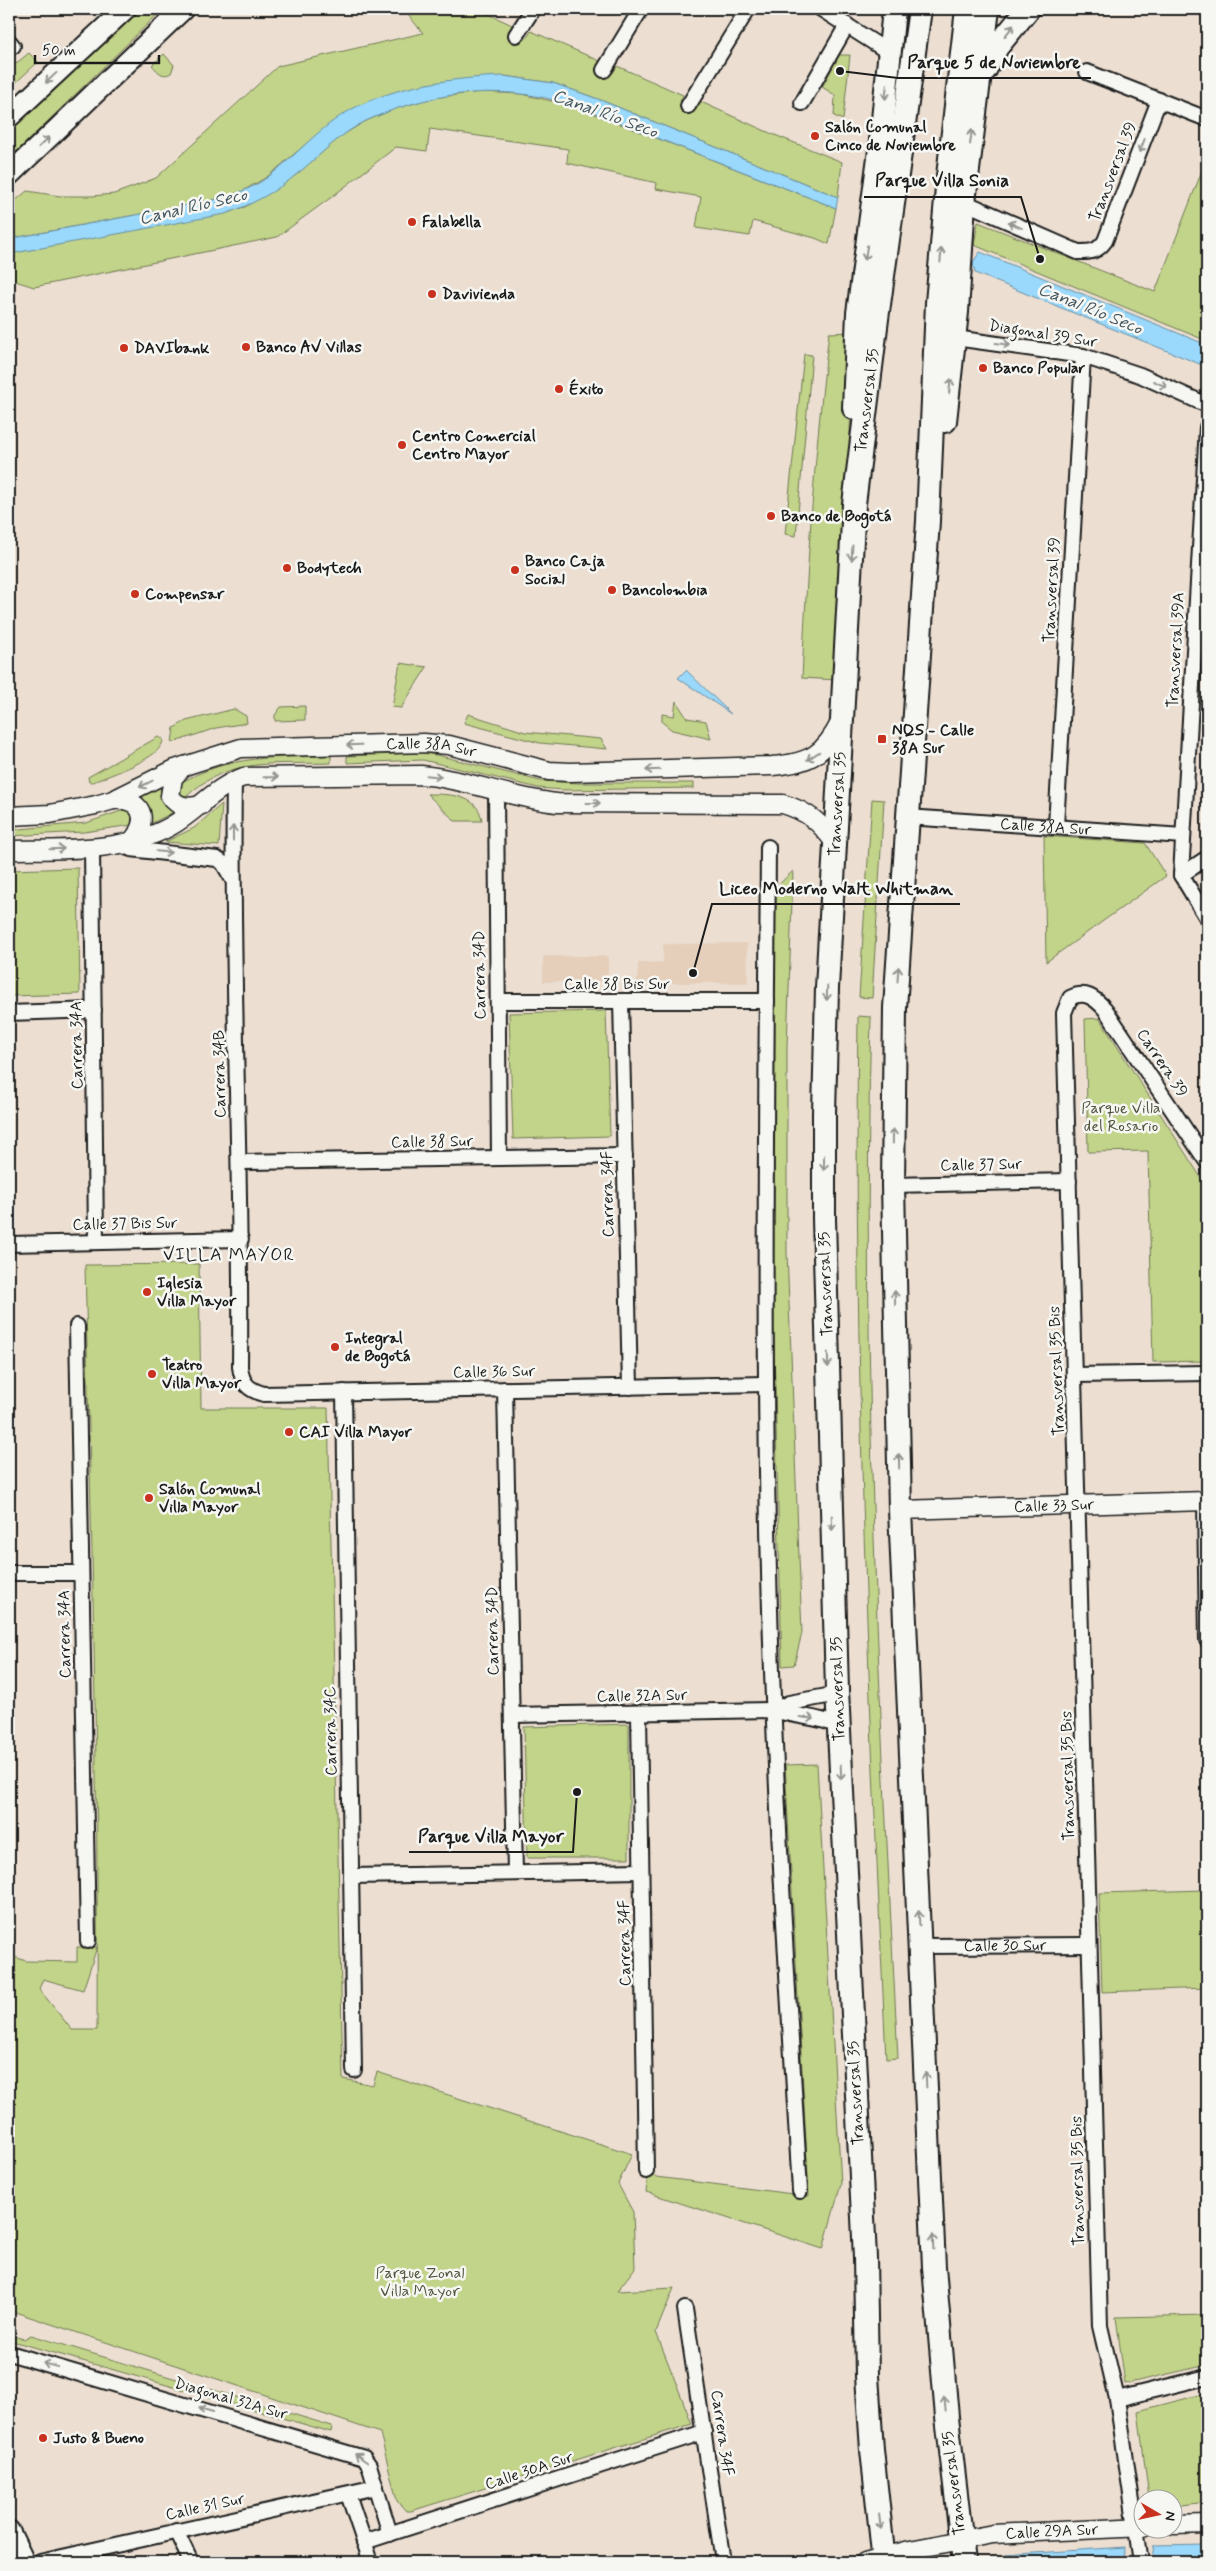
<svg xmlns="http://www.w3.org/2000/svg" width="1216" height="2571" viewBox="0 0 1216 2571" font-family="Mynerve,sans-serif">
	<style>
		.built { fill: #e5cfbb }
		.green { fill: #c2d489; stroke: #6f7852 }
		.water { fill: #9ad9fb; stroke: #688da2 }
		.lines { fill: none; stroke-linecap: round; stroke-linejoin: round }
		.minor-casing { stroke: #1c1c1c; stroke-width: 18 }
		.tertiary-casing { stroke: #1c1c1c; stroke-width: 21 }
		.secondary-casing { stroke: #1c1c1c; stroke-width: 24 }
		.trunk-casing { stroke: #1c1c1c; stroke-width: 26 }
		.minor { stroke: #f6f6f2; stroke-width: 14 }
		.tertiary { stroke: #f6f6f2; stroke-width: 18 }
		.secondary { stroke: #f6f6f2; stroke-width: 20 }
		.trunk { stroke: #f6f6f2; stroke-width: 22 }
		.oneway { stroke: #949492 }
		.poi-dot { fill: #c8321e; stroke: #f6f6f2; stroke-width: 2 }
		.labels { text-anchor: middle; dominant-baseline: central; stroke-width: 5; stroke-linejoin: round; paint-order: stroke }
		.poi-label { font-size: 16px; font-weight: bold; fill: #1c1c1c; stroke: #f6f6f2; text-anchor: start }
		.street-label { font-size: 16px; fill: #1c1c1c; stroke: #f6f6f2 }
		.park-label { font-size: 16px; fill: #4e533d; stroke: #f6f6f2 }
		.water-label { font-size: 18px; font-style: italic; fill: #42555f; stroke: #f6f6f2 }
		.neighbourhood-label { font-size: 18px; letter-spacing: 1px; fill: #1c1c1c; stroke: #f6f6f2 }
		.leader { fill: none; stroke: #1c1c1c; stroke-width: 2 }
		.callout-dot { fill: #1c1c1c; stroke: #f6f6f2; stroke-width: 2 }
		.callout-label { font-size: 18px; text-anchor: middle; font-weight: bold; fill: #1c1c1c; stroke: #f6f6f2; stroke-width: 5; stroke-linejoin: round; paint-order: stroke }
	</style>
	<rect width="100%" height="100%" fill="#ecdfd2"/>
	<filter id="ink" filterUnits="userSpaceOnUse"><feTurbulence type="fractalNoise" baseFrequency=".02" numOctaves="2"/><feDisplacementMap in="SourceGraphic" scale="10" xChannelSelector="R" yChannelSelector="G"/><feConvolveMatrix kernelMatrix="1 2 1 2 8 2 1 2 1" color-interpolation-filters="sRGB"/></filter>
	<g filter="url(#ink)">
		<path class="built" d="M747,943L748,983H637L638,963L663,962V944Z
			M543,956H608V981L543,982Z"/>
		<path class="green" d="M142,9H163L9,159V132Z
			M403,9H478L512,25L510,32L526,39L531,31L600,61L597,67L613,73L617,66L683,95L680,102L696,109L701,102L770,133L842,162L838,197L598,99L553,83L504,76L331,123L267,177L239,193L209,201L9,239V206L27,191L60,196H92L114,194L133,187L156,178L278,66L423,33Z
			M29,53L38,62L9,89V69Z
			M164,54L174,65L171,73C163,78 158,72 152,65Z
			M839,55H850L843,120L834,116L835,95L822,87Z
			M480,92L521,94L574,106L836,208L829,244L815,238L753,221L750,236L696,228L701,197L656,189L657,183L567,163L568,149L430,129L427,151L396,147L333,196L277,237L34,287L9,279V254L245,207L296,175L341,136L364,122L394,109L432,98Z
			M1207,158V341L974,245L978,222L1155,292Z
			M853,332L848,497L837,680L802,678C807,562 815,447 829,333Z
			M804,354L812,355L796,536L785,534Z
			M400,663L427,667L401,708L392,707Z
			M676,701L687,718L706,721L711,739L672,730L662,722V714L674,716Z
			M305,706V720L275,721V715L281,707Z
			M234,709L246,716L247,723L216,728L172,743L174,728L186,721Z
			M468,714L525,732L601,739L607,749L540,743L464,723Z
			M158,737L163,739C164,758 109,775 93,782H89L88,777Z
			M422,753L437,755L540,781L579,783H694V788L563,790L538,788L423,760L347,763V756Z
			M331,756V763C277,765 229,756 187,796L178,794L180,783C232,754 273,758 331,756Z
			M159,786L167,807L176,811L150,824L148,805L141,795Z
			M427,794C448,794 479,794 482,821H455Z
			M872,799L884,800L872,998L859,997Z
			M222,804L219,846L165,842L194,828Z
			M130,808L138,816L132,825L84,832L9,836V830L86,823Z
			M1044,836L1145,843L1166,876L1046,962Z
			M78,868L80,994L9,996V870Z
			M793,871L787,1047V1252L802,1633L794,1665L782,1666L770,1188L774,889Z
			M606,1011L610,1136L513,1139L509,1013Z
			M858,1016L871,1017C861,1365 880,1711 898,2058L886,2059C870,1711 853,1364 858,1016Z
			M1099,1018L1207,1187V1361L1153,1362L1148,1151L1088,1152L1085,1019Z
			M199,1264L201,1408H328L343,2079L373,2085L377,2072L632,2154L618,2184L633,2212L635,2268L617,2291L674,2288L656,2332L692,2424L411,2511H406L397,2501L380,2433L9,2310V1955L26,1961L77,1962V1947H97L83,1990L43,1979L39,1989L72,2030H97C99,1775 91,1520 85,1265Z
			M629,1724V1858H527L524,1727Z
			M817,1764L841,2184L823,2249L646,2192L648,2176L809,2196L785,1765Z
			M1207,1890V1988L1102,1992L1099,1893Z
			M1207,2315V2365L1125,2384L1116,2317Z
			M9,2335L24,2339L31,2335L332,2426L331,2432L9,2340Z
			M1207,2393V2502L1174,2506V2498H1149L1138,2411Z"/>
		<path class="water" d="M504,76L553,83L598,99L838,197L836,208C780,186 723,164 667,142C627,127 587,107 546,98C485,85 422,95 366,121C339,134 320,156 297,174C276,192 251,205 225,214L9,254V239L209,201C230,196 251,190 269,176C297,155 320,126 352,109C397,85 453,78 504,76Z
			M980,252L1207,345V367L975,273L973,262Z
			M686,670L731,714L678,678Z
			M1207,2544V2562H1154L1152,2558L1154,2545Z
			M1125,2547L1124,2562H1004V2555Z"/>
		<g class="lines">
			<g class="minor-casing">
				<g id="minor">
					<path d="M821,9L890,53"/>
					<path d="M516,35L533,9"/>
					<path d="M9,41L13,46"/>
					<path d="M604,70L641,9"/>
					<path d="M1087,72L1207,119"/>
					<path d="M802,103L847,25"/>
					<path d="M688,106L748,9"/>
					<path d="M964,202L1078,252C1091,252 1097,252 1105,241L1159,100"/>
					<path d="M955,338L1083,356L1140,375L1207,405"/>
					<path d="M234,780C231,976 242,1171 240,1367C242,1383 248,1390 264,1394L766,1384"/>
					<path d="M496,791L499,1158"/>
					<path id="s1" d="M907,817L1183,836"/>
					<path d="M1056,826L1083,356"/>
					<path d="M117,844L131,849L217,859L223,863L233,880"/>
					<path d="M92,847L96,1242"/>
					<path d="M768,847C766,1153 761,1460 776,1766C782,1908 792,2049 800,2191"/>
					<path d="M1181,875L1207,427"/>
					<path d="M1181,875L1207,918"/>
					<path d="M1181,875L1207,858"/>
					<path d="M498,1001H767"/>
					<path d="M621,1001L630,1387"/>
					<path d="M9,1013L94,1010"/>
					<path d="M240,1162L625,1156"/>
					<path d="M893,1185L1069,1181"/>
					<path d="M9,1244L241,1239"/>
					<path d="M77,1326L88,1941"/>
					<path d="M1075,1375L1207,1373"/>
					<path d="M505,1389L515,1873"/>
					<path d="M344,1392L354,2070"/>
					<path d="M1205,1501L1207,1640"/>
					<path d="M9,1573H81"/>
					<path d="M774,1710L789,1703L827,1696L837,1690"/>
					<path d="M639,1713L646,2171"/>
					<path d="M512,1715L774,1710C793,1717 824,1716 839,1728"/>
					<path d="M351,1876L641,1871"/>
					<path id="s2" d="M920,1946L1089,1945"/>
					<path d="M685,2309L723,2562"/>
					<path d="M9,2353L364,2458L369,2465L390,2534"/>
					<path d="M1117,2399L1207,2377"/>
					<path d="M348,2494L371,2562"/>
					<path d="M176,2531L191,2562"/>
					<path d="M364,2542L704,2432"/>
					<path d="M40,2562L376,2487"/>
					<path d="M1141,2562L1117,2399L1100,2326L1064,1013L1070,998C1085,990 1095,998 1105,1009L1207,1162"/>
				</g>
			</g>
			<g class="tertiary-casing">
				<g id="tertiary">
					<path d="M184,766L173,778L170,796C178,808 188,808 202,805"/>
					<path d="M113,800C142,798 150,818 133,840"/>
					<path id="s3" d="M9,816L50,814L96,805L113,800L175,769L241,748L424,743L449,745L549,771L570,772L772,766C810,763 824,755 841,721"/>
					<path d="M9,850C61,849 124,853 171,826C196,812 216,786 244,777L421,775C467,779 510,798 557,803L783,804C807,811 820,822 835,843"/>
					<path id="s4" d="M900,1510L1207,1501"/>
					<path d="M1174,2525L1207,2524"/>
					<path id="s5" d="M865,2562L910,2550L993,2534L1144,2527"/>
				</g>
			</g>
			<g class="secondary-casing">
				<path id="secondary" d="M9,117L125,9
					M9,175L183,9
					M9,2531L24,2562"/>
			</g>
			<g class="trunk-casing">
				<g id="trunk">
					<path d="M985,70L997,47L1028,9"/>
					<path d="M854,408L858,313L880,150L894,9"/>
					<path d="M945,421L957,312L964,202L988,9"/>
					<path id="s6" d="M884,2562L872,2450L867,2376L865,2258L837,1690L824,1219V1114L827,988L854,504L877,319L920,9"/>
					<path d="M964,2562L947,2417L934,2267L900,1510L893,1185L895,1008L928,521L937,303L948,176L967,9"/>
				</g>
			</g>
			<use href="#minor" class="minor"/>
			<use href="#tertiary" class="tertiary"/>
			<use href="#secondary" class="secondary"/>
			<use href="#trunk" class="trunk"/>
		</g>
		<defs><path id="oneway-shaft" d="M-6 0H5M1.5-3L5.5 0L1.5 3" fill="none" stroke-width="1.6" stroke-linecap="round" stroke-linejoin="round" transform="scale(1.25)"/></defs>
		<g class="oneway">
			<use href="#oneway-shaft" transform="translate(1009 31) rotate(-52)"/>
			<use href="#oneway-shaft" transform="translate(51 78) rotate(137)"/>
			<use href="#oneway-shaft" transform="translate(886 92) rotate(96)"/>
			<use href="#oneway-shaft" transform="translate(971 137) rotate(-83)"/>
			<use href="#oneway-shaft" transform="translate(44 142) rotate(-44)"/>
			<use href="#oneway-shaft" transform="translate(1142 146) rotate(111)"/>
			<use href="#oneway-shaft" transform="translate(1015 225) rotate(-156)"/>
			<use href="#oneway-shaft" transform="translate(866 253) rotate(99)"/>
			<use href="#oneway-shaft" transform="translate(941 255) rotate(-85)"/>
			<use href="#oneway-shaft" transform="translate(1003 344) rotate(7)"/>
			<use href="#oneway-shaft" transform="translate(1160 384) rotate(24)"/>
			<use href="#oneway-shaft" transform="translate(950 386) rotate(-82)"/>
			<use href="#oneway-shaft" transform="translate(852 553) rotate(93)"/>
			<use href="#oneway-shaft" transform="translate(354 745) rotate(178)"/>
			<use href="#oneway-shaft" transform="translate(813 756) rotate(147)"/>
			<use href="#oneway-shaft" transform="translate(653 770) rotate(178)"/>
			<use href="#oneway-shaft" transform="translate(434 776) rotate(6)"/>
			<use href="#oneway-shaft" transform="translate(271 777) rotate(-1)"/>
			<use href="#oneway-shaft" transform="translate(146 784) rotate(154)"/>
			<use href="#oneway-shaft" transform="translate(593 803)"/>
			<use href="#oneway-shaft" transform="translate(233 833) rotate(-90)"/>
			<use href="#oneway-shaft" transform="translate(57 849) rotate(-2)"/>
			<use href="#oneway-shaft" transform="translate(164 852) rotate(5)"/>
			<use href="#oneway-shaft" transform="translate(898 974) rotate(-86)"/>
			<use href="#oneway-shaft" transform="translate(827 993) rotate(92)"/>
			<use href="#oneway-shaft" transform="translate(893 1136) rotate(-89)"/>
			<use href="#oneway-shaft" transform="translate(824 1163) rotate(90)"/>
			<use href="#oneway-shaft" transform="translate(895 1298) rotate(-91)"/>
			<use href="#oneway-shaft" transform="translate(828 1360) rotate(88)"/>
			<use href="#oneway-shaft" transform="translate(899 1461) rotate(-91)"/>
			<use href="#oneway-shaft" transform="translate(832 1523) rotate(88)"/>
			<use href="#oneway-shaft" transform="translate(807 1718) rotate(7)"/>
			<use href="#oneway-shaft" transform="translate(841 1772) rotate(87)"/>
			<use href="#oneway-shaft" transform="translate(919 1918) rotate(-93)"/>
			<use href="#oneway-shaft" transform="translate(926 2080) rotate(-93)"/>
			<use href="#oneway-shaft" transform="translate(933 2242) rotate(-93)"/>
			<use href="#oneway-shaft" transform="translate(50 2365) rotate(-164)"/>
			<use href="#oneway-shaft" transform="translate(945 2404) rotate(-95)"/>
			<use href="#oneway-shaft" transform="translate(206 2410) rotate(-164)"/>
			<use href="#oneway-shaft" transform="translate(361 2458) rotate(-145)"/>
			<use href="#oneway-shaft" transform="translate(880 2522) rotate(83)"/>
		</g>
	</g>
	<g class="poi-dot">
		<circle cx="815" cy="136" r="5"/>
		<circle cx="412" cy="222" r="5"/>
		<circle cx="432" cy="294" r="5"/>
		<circle cx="246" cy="347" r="5"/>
		<circle cx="124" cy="348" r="5"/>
		<circle cx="983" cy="368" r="5"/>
		<circle cx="559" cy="389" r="5"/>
		<circle cx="402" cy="445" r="5"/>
		<circle cx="771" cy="516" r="5"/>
		<circle cx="287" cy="568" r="5"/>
		<circle cx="515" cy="570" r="5"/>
		<circle cx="612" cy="590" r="5"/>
		<circle cx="135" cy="594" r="5"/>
		<rect x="877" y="734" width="10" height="10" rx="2.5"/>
		<circle cx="147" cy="1292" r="5"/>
		<circle cx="335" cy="1347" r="5"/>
		<circle cx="152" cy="1374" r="5"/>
		<circle cx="289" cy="1432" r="5"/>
		<circle cx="149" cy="1498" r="5"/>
		<circle cx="43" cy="2438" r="5"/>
	</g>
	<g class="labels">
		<g class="poi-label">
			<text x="825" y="127">Salón Comunal<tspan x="825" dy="18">Cinco de Noviembre</tspan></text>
			<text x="422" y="222">Falabella</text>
			<text x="442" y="294">Davivienda</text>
			<text x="256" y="347">Banco AV Villas</text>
			<text x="134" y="348">DAVIbank</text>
			<text x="993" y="368">Banco Popular</text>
			<text x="569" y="389">Éxito</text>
			<text x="412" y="436">Centro Comercial<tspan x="412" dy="18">Centro Mayor</tspan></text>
			<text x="781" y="516">Banco de Bogotá</text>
			<text x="525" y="561">Banco Caja<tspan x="525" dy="18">Social</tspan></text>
			<text x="297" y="568">Bodytech</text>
			<text x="622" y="590">Bancolombia</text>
			<text x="145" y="594">Compensar</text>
			<text x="892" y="730">NQS - Calle<tspan x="892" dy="18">38A Sur</tspan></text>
			<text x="157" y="1283">Iglesia<tspan x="157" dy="18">Villa Mayor</tspan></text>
			<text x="345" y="1338">Integral<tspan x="345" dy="18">de Bogotá</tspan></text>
			<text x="162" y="1365">Teatro<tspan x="162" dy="18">Villa Mayor</tspan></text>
			<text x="299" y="1432">CAI Villa Mayor</text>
			<text x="159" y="1489">Salón Comunal<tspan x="159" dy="18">Villa Mayor</tspan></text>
			<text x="53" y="2438">Justo &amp; Bueno</text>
		</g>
		<g class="street-label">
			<text transform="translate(1113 172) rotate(-69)">Transversal 39</text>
			<text transform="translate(1043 334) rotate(9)">Diagonal 39 Sur</text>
			<text stroke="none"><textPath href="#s6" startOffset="2165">Transversal 35</textPath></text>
			<text transform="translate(1052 590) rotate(-87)">Transversal 39</text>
			<text transform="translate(1176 650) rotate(-87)">Transversal 39A</text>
			<text stroke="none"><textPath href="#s3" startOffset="435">Calle 38A Sur</textPath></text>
			<text stroke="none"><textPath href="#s6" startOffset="1760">Transversal 35</textPath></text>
			<text stroke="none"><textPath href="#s1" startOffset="139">Calle 38A Sur</textPath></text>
			<text transform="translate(480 975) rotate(-91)">Carrera 34D</text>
			<text x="617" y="984">Calle 38 Bis Sur</text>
			<text transform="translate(77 1045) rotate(-91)">Carrera 34A</text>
			<text transform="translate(1162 1063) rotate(56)">Carrera 39</text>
			<text transform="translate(220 1074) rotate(-91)">Carrera 34B</text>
			<text transform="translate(432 1142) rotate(-1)">Calle 38 Sur</text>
			<text transform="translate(981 1165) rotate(-1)">Calle 37 Sur</text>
			<text transform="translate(608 1194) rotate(-91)">Carrera 34F</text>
			<text transform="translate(125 1224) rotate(-1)">Calle 37 Bis Sur</text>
			<text transform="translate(826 1284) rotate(-92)">Transversal 35</text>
			<text transform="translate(1057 1371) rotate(-92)">Transversal 35 Bis</text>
			<text transform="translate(494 1372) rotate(-1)">Calle 36 Sur</text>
			<text stroke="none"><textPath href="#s4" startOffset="154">Calle 33 Sur</textPath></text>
			<text transform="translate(493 1631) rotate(-91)">Carrera 34D</text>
			<text transform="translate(65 1634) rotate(-91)">Carrera 34A</text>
			<text transform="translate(838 1689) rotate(-92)">Transversal 35</text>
			<text transform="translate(642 1696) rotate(-1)">Calle 32A Sur</text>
			<text transform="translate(331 1731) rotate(-91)">Carrera 34C</text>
			<text transform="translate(1068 1776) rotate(-91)">Transversal 35 Bis</text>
			<text transform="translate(625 1943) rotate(-91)">Carrera 34F</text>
			<text stroke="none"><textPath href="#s2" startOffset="85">Calle 30 Sur</textPath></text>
			<text transform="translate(856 2093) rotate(-93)">Transversal 35</text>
			<text transform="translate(1078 2181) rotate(-91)">Transversal 35 Bis</text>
			<text transform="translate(231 2399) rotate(16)">Diagonal 32A Sur</text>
			<text transform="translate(722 2433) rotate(82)">Carrera 34F</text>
			<text transform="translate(529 2471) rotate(-18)">Calle 30A Sur</text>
			<text transform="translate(954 2483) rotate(-97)">Transversal 35</text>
			<text transform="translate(205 2507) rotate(-12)">Calle 31 Sur</text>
			<text stroke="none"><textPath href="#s5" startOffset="190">Calle 29A Sur</textPath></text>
		</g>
		<g class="park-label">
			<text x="1121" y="1108">Parque Villa<tspan x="1121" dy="18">del Rosario</tspan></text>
			<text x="420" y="2273">Parque Zonal<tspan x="420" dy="18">Villa Mayor</tspan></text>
		</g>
		<g class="water-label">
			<text transform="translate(605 114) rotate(20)">Canal Río Seco</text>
			<text transform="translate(193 207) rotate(-13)">Canal Río Seco</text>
			<text transform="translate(1090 309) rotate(22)">Canal Río Seco</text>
		</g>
		<g class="neighbourhood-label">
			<text x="229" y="1255">VILLA MAYOR</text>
		</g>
	</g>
	<path class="leader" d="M840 71L898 78H1091M1040 259L1021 197H864M693 973L712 904H960M577 1792L573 1852H409"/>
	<g class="callout-dot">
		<circle cx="840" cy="71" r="5"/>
		<circle cx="1040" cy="259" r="5"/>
		<circle cx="693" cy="973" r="5"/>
		<circle cx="577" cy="1792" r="5"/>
	</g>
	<g class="callout-label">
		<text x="994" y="68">Parque 5 de Noviembre</text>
		<text x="942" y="186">Parque Villa Sonia</text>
		<text x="836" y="894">Liceo Moderno Walt Whitman</text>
		<text x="491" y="1842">Parque Villa Mayor</text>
	</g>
	<rect width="1216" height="2571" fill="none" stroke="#f6f6f2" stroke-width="30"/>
	<rect x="15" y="15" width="1186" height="2541" fill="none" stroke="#1c1c1c" stroke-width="2" filter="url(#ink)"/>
	<g transform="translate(1158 2514) rotate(99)"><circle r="24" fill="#f6f6f2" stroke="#9f9f9c"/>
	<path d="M0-4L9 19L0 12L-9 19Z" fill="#c8321e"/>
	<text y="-8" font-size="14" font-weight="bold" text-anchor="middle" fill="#1c1c1c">N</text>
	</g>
	<path d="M35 55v8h124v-8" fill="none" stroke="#1c1c1c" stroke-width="2.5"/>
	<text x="42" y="55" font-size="15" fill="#1c1c1c" stroke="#f6f6f2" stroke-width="4" paint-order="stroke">50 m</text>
</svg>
